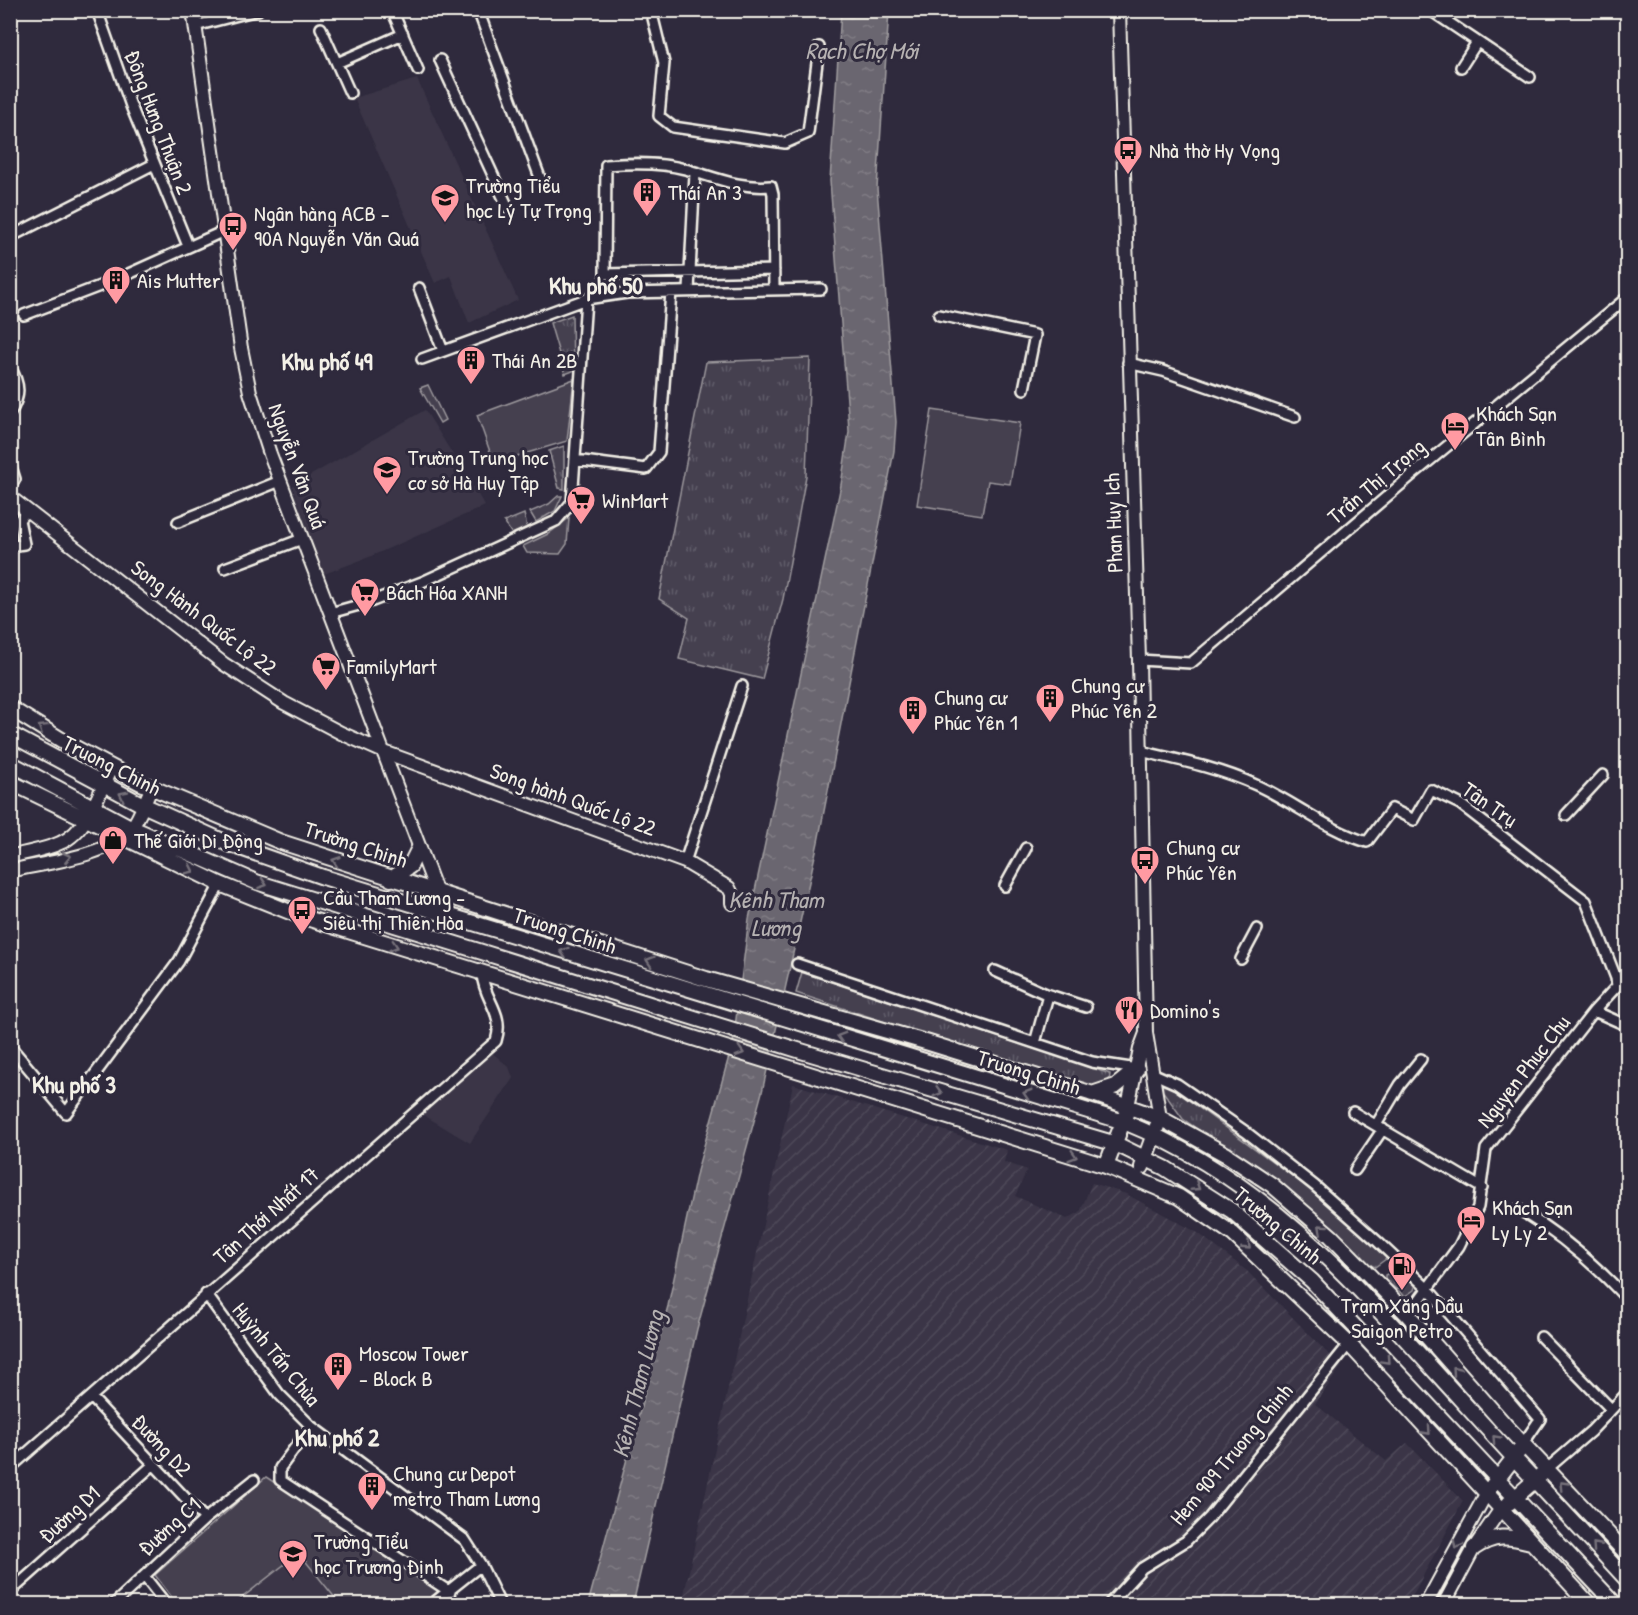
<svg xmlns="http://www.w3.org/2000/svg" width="1638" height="1615" viewBox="0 0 1638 1615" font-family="'Patrick Hand',sans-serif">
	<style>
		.built { fill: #3b3647 }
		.industrial { fill: url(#industrial-furrows) }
		.grass { fill: url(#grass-tufts); stroke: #9c989c; stroke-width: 1.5 }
		.park { fill: #454050; stroke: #9c989c; stroke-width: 1.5 }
		.water { fill: url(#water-ripples); stroke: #a19ea0; stroke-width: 1.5 }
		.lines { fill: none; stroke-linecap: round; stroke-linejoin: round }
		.street-casing { stroke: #f4f1e8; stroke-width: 14 }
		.secondary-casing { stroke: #f4f1e8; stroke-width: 16 }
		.primary-casing { stroke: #f4f1e8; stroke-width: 18 }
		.street { stroke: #2f2a3d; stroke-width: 9 }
		.secondary { stroke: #2f2a3d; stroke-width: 12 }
		.primary { stroke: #2f2a3d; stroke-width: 14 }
		.oneway { stroke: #747079 }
		.labels { text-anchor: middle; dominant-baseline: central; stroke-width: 6; stroke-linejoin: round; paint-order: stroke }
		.street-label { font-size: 22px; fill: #f4f1e8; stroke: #2f2a3d }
		.poi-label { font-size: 22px; fill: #f4f1e8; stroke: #2f2a3d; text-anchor: start }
		.water-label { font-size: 24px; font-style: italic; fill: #b6b2b2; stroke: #2f2a3d }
		.neighbourhood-label { font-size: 24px; font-weight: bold; fill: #f4f1e8; stroke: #2f2a3d }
	</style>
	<defs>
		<pattern id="industrial-furrows" width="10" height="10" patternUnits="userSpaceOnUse" patternTransform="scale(1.5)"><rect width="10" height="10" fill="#3b3647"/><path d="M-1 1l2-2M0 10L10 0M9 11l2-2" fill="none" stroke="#4e4a59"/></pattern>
		<pattern id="grass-tufts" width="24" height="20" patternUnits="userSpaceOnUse" patternTransform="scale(1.5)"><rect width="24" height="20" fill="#454050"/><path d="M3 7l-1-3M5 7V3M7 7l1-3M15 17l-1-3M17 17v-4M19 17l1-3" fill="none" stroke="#605c69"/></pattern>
		<pattern id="water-ripples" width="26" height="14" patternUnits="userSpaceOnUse" patternTransform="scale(1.5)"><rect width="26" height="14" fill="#6a6670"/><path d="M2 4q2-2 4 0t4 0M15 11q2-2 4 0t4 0" fill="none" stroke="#807c84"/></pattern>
	</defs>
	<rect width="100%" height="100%" fill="#2f2a3d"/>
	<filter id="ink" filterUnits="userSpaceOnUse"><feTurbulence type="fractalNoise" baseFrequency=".0167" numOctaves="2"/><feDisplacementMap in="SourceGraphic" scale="12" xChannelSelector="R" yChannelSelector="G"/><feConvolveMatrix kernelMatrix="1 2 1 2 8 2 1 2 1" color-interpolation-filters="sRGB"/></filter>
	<g filter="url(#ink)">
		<path class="built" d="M417,79L518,300L469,323L451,276L435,283L354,98Z
			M425,410L485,506L369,557L324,574L292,486Z
			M489,1050L509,1067L513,1078L470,1143L417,1111Z
			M300,1553L340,1604H234Z"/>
		<path class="industrial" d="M793,1084L1007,1150L1004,1162L1027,1170L1015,1196L1067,1219L1080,1212L1092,1183L1126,1194L1198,1233L1247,1271L1341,1367L1315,1404L1386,1461L1407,1443L1463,1501L1408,1604H682Z"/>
		<path class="grass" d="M572,315L573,371L565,374L550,323Z
			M810,358L806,476L783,599L762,679L679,659L689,618L659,599L706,362Z
			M564,446V489L559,488L549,451Z
			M558,496H562L555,511L536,522L530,512L549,504Z
			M524,514L527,527L512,534L504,522Z
			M802,972L1110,1074L1109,1082L1093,1089L796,993Z
			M1161,1080L1295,1178L1385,1252L1386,1259L1375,1267L1366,1263L1277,1184L1183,1119L1162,1090Z
			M1398,1269L1416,1284L1414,1290L1405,1296L1385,1280V1275Z"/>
		<path class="park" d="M574,379L567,441L494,463L477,415Z
			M428,385L445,420L440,423L420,388Z
			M932,410L1020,423L1010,484L988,481L982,515L917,505Z
			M569,518L567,544L560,554L527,553L523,546L548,534Z
			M266,1477L443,1593L425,1604H340L299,1553L234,1604H177L155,1575Z"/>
		<path class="water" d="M841,11H889L877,188L896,422L894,451L818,842L762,1092L697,1329L633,1604H588L668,1306L697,1171L733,1042L749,919L841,485L849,432L848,414L830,181Z"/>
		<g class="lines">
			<g class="street-casing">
				<path id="street" d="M97,10L131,106L188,246
					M392,10L418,70
					M478,10L542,183
					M651,10L664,63L659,116L673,127L785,143L808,133L819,47
					M1430,10L1530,77
					M195,26L258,10
					M321,28L350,93
					M440,60L510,212
					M337,63L403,34
					M1461,67L1477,42
					M10,237L154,164
					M774,270L605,274L606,165C632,163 660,162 685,169C714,177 740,189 771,186L773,194L774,289
					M419,288L443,351
					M689,291L695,173
					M24,315L113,281L224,231
					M939,315L1035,335L1024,389
					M422,359L586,299L627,293L821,289
					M1128,363L1163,371L1295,417
					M10,367C20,384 21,396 10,413
					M575,460L646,469L659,452L671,292
					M10,463L15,479L10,487
					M178,522L280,481
					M10,546L24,544L19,520L27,510
					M225,568L302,539
					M330,613L370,602L422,582L556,521L572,502L586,299
					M1139,660L1191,663L1411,476L1628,297
					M1140,751C1179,760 1219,768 1256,785C1294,802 1327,830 1367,842L1392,809L1414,820L1431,790L1460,804L1586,901L1616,978L1617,986L1594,1011L1486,1149L1478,1207L1459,1246L1408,1315
					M1566,815L1603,775
					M685,862L742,686
					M1005,886L1026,848
					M1241,959L1257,929
					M797,964L1092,1062L1137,1069
					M995,971L1046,994L1047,999L1035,1043
					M1046,994L1086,1007
					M1594,1011L1628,1026
					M10,1046L66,1113L179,961L220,884
					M1152,1073L1177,1084L1246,1132L1315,1186L1378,1242L1428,1289L1540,1419L1523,1444
					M1353,1112L1482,1188
					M1376,1125L1400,1085L1421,1059
					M1355,1170L1383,1129
					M1518,1209C1560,1234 1595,1264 1628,1300
					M206,1294L279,1394L311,1426L465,1540L481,1565L500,1604
					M1541,1337L1610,1408
					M91,1397L205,1519
					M311,1426L280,1468V1480L450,1592
					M10,1468L496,1041C505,1012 484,1001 482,974
					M1547,1469L1591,1431L1628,1392
					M144,1576L166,1604
					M10,1592L153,1465
					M114,1604L205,1519L254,1480
					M432,1604L481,1565
					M1109,1604L1142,1568L1186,1541L1209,1518L1349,1344"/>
			</g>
			<g class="secondary-casing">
				<path id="secondary" d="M193,10L241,348L250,392L270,454L445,914
					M1119,10L1139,660L1146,1033L1160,1118
					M10,497L224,664L284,703L341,733L384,752L685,862L729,888L732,894V903
					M10,857C27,852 45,850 60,843C87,832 100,792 111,767
					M10,871C43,863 111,856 131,829C140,817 145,801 152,787
					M1128,1106L1140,1049L1146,1033
					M1426,1604L1486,1494
					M1444,1604L1474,1548L1500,1510"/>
			</g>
			<g class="primary-casing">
				<path id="primary" d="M10,708L68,744L141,783L281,842L706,979L929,1043L1093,1094L1160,1118L1227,1155L1272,1185L1331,1236L1408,1315L1505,1425L1628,1555
					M10,734L143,805L229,844L323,877L1124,1122C1268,1180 1359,1288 1461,1400C1516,1461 1572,1520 1628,1581
					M10,763L132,828L256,882L801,1051L1116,1144L1165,1168L1232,1211L1312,1281L1615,1604
					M10,782L220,884L300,916L1106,1166L1179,1197L1233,1234L1349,1344L1589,1604
					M391,879L410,866L419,848
					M1092,1094L1116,1086L1137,1069
					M1106,1166L1126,1114
					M1142,1167L1157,1126
					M1492,1486L1519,1451
					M1509,1503L1542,1474
					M1474,1548C1494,1534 1509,1536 1531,1542"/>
			</g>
			<use href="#street" class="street"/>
			<use href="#secondary" class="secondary"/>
			<use href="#primary" class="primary"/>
		</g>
		<defs><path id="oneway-chevron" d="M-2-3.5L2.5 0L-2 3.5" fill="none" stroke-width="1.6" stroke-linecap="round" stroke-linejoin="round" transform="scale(1.5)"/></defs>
		<g class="oneway">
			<use href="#oneway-chevron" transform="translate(42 728) rotate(-148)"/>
			<use href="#oneway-chevron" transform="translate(123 795) rotate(-154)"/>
			<use href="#oneway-chevron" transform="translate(67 857) rotate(-13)"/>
			<use href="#oneway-chevron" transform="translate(336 861) rotate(-161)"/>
			<use href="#oneway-chevron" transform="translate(190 870) rotate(26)"/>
			<use href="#oneway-chevron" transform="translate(263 884) rotate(19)"/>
			<use href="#oneway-chevron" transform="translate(394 946) rotate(18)"/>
			<use href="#oneway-chevron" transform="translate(564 952) rotate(-162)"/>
			<use href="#oneway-chevron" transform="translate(650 961) rotate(-162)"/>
			<use href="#oneway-chevron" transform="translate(841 1037) rotate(-163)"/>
			<use href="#oneway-chevron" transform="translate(740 1052) rotate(17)"/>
			<use href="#oneway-chevron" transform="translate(938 1092) rotate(16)"/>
			<use href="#oneway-chevron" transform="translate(1027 1094) rotate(-163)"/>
			<use href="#oneway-chevron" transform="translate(1073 1156) rotate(17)"/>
			<use href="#oneway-chevron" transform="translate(1196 1187) rotate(33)"/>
			<use href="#oneway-chevron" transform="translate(1322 1228) rotate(-138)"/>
			<use href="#oneway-chevron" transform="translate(1247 1246) rotate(43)"/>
			<use href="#oneway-chevron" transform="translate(1386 1360) rotate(47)"/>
			<use href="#oneway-chevron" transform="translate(1456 1370) rotate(-131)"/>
			<use href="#oneway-chevron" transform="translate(1427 1431) rotate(48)"/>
			<use href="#oneway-chevron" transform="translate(1496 1439) rotate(-133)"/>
			<use href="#oneway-chevron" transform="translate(1563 1485) rotate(-134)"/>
			<use href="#oneway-chevron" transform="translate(1457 1545) rotate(118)"/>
			<use href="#oneway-chevron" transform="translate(1596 1546) rotate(-132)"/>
		</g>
	</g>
	<defs>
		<g id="bus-pin" transform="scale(1.5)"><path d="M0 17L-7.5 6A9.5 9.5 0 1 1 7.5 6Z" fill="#ff9aa2" stroke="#2f2a3d"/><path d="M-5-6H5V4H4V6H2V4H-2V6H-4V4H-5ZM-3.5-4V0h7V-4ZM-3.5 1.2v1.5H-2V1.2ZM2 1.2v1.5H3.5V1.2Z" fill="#111"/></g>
		<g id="building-pin" transform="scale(1.5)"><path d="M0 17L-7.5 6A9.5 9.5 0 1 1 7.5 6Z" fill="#ff9aa2" stroke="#2f2a3d"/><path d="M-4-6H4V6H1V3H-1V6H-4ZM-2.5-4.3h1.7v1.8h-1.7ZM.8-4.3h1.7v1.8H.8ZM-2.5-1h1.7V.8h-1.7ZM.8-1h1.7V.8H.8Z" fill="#111"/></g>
		<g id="school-pin" transform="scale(1.5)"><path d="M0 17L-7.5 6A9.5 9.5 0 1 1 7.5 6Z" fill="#ff9aa2" stroke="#2f2a3d"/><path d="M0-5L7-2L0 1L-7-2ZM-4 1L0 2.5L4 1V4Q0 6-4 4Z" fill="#111"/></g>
		<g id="hotel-pin" transform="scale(1.5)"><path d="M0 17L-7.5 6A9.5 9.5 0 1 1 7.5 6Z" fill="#ff9aa2" stroke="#2f2a3d"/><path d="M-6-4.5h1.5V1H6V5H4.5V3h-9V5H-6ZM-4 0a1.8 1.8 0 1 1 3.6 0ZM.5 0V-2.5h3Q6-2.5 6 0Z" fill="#111"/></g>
		<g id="supermarket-pin" transform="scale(1.5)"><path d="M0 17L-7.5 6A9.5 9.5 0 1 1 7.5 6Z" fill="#ff9aa2" stroke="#2f2a3d"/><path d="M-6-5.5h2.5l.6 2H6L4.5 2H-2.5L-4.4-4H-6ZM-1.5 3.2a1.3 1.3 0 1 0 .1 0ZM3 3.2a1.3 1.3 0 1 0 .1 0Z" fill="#111"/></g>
		<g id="shop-pin" transform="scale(1.5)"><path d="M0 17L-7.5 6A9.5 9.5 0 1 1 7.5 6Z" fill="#ff9aa2" stroke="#2f2a3d"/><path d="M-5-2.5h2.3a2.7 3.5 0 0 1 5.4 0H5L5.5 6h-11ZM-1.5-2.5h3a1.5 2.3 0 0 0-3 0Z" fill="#111"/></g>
		<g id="restaurant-pin" transform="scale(1.5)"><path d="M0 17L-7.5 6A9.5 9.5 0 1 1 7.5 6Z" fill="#ff9aa2" stroke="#2f2a3d"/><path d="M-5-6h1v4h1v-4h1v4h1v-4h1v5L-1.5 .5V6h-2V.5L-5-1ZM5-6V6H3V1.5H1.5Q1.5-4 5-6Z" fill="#111"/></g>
		<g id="fuel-pin" transform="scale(1.5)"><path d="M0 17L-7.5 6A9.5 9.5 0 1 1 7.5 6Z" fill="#ff9aa2" stroke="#2f2a3d"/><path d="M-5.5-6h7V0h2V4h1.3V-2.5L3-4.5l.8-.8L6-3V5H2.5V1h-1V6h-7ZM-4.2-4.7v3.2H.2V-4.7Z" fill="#111"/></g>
	</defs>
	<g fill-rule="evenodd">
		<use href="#bus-pin" x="1128" y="150"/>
		<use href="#building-pin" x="647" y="192"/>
		<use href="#school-pin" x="445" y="198"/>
		<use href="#bus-pin" x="233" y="226"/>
		<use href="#building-pin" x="116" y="280"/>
		<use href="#building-pin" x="471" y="360"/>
		<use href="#hotel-pin" x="1455" y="426"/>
		<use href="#school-pin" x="387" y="470"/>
		<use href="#supermarket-pin" x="581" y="500"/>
		<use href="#supermarket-pin" x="365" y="592"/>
		<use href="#supermarket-pin" x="326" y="666"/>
		<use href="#building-pin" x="1050" y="698"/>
		<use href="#building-pin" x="913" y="710"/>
		<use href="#shop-pin" x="113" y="840"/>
		<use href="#bus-pin" x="1145" y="860"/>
		<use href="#bus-pin" x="302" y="910"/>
		<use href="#restaurant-pin" x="1129" y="1010"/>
		<use href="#hotel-pin" x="1471" y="1220"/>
		<use href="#fuel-pin" x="1402" y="1266"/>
		<use href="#building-pin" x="338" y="1366"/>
		<use href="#building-pin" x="372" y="1486"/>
		<use href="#school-pin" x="293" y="1554"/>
	</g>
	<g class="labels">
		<g class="street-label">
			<text transform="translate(159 122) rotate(69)">Đông Hưng Thuận 2</text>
			<text transform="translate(298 466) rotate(70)">Nguyễn Văn Quá</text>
			<text transform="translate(1376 481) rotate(-40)">Trần Thị Trọng</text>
			<text transform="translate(1113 523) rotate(-92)">Phan Huy Ich</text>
			<text transform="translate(204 617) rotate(37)">Song Hành Quốc Lộ 22</text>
			<text transform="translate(112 765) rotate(27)">Truong Chinh</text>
			<text transform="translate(573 799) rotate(20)">Song hành Quốc Lộ 22</text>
			<text transform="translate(1490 804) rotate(35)">Tân Trụ</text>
			<text transform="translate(356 844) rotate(18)">Trường Chinh</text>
			<text transform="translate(565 930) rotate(18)">Truong Chinh</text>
			<text transform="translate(1523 1071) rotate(-52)">Nguyen Phuc Chu</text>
			<text transform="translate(1029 1072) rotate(17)">Truong Chinh</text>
			<text transform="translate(266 1215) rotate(-42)">Tân Thới Nhất 17</text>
			<text transform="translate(1278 1225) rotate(40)">Trường Chinh</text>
			<text transform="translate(277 1354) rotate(51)">Huỳnh Tấn Chùa</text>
			<text transform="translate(162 1445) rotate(47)">Đường D2</text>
			<text transform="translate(1231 1454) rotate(-50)">Hem 909 Truong Chinh</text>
			<text transform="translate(69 1514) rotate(-42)">Đường D1</text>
			<text transform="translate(169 1526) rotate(-42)">Đường C1</text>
		</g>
		<g class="poi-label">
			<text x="1149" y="150">Nhà thờ Hy Vọng</text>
			<text x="466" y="185">Trường Tiểu<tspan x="466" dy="25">học Lý Tự Trọng</tspan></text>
			<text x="668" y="192">Thái An 3</text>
			<text x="254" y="213">Ngân hàng ACB -<tspan x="254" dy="25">90A Nguyễn Văn Quá</tspan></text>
			<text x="137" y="280">Ais Mutter</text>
			<text x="492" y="360">Thái An 2B</text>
			<text x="1476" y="413">Khách Sạn<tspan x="1476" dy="25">Tân Bình</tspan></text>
			<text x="408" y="457">Trường Trung học<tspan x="408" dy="25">cơ sở Hà Huy Tập</tspan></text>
			<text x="602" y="500">WinMart</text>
			<text x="386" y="592">Bách Hóa XANH</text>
			<text x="347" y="666">FamilyMart</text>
			<text x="1071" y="685">Chung cư<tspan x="1071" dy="25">Phúc Yên 2</tspan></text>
			<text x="934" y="697">Chung cư<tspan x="934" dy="25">Phúc Yên 1</tspan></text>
			<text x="134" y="840">Thế Giới Di Động</text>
			<text x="1166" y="847">Chung cư<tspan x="1166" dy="25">Phúc Yên</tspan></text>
			<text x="323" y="897">Cầu Tham Lương -<tspan x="323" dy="25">Siêu thị Thiên Hòa</tspan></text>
			<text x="1150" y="1010">Domino's</text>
			<text x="1492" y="1207">Khách Sạn<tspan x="1492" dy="25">Ly Ly 2</tspan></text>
			<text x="1402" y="1305" text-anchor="middle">Trạm Xăng Dầu<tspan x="1402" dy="25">Saigon Petro</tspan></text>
			<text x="359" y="1353">Moscow Tower<tspan x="359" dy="25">- Block B</tspan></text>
			<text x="393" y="1473">Chung cư Depot<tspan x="393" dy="25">metro Tham Lương</tspan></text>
			<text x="314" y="1541">Trường Tiểu<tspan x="314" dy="25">học Trương Định</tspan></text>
		</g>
		<g class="water-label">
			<text x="862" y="50">Rạch Chợ Mới</text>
			<text x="776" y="899">Kênh Tham<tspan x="776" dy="28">Lương</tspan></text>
			<text transform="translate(637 1384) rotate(-76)">Kênh Tham Lương</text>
		</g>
		<g class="neighbourhood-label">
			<text x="596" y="285">Khu phố 50</text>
			<text x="327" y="361">Khu phố 49</text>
			<text x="74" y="1084">Khu phố 3</text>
			<text x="337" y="1437">Khu phố 2</text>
		</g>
	</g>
	<rect width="1638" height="1615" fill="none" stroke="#2f2a3d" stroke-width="36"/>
	<rect x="18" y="18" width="1602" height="1579" fill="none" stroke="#f4f1e8" stroke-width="2" filter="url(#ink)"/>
</svg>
